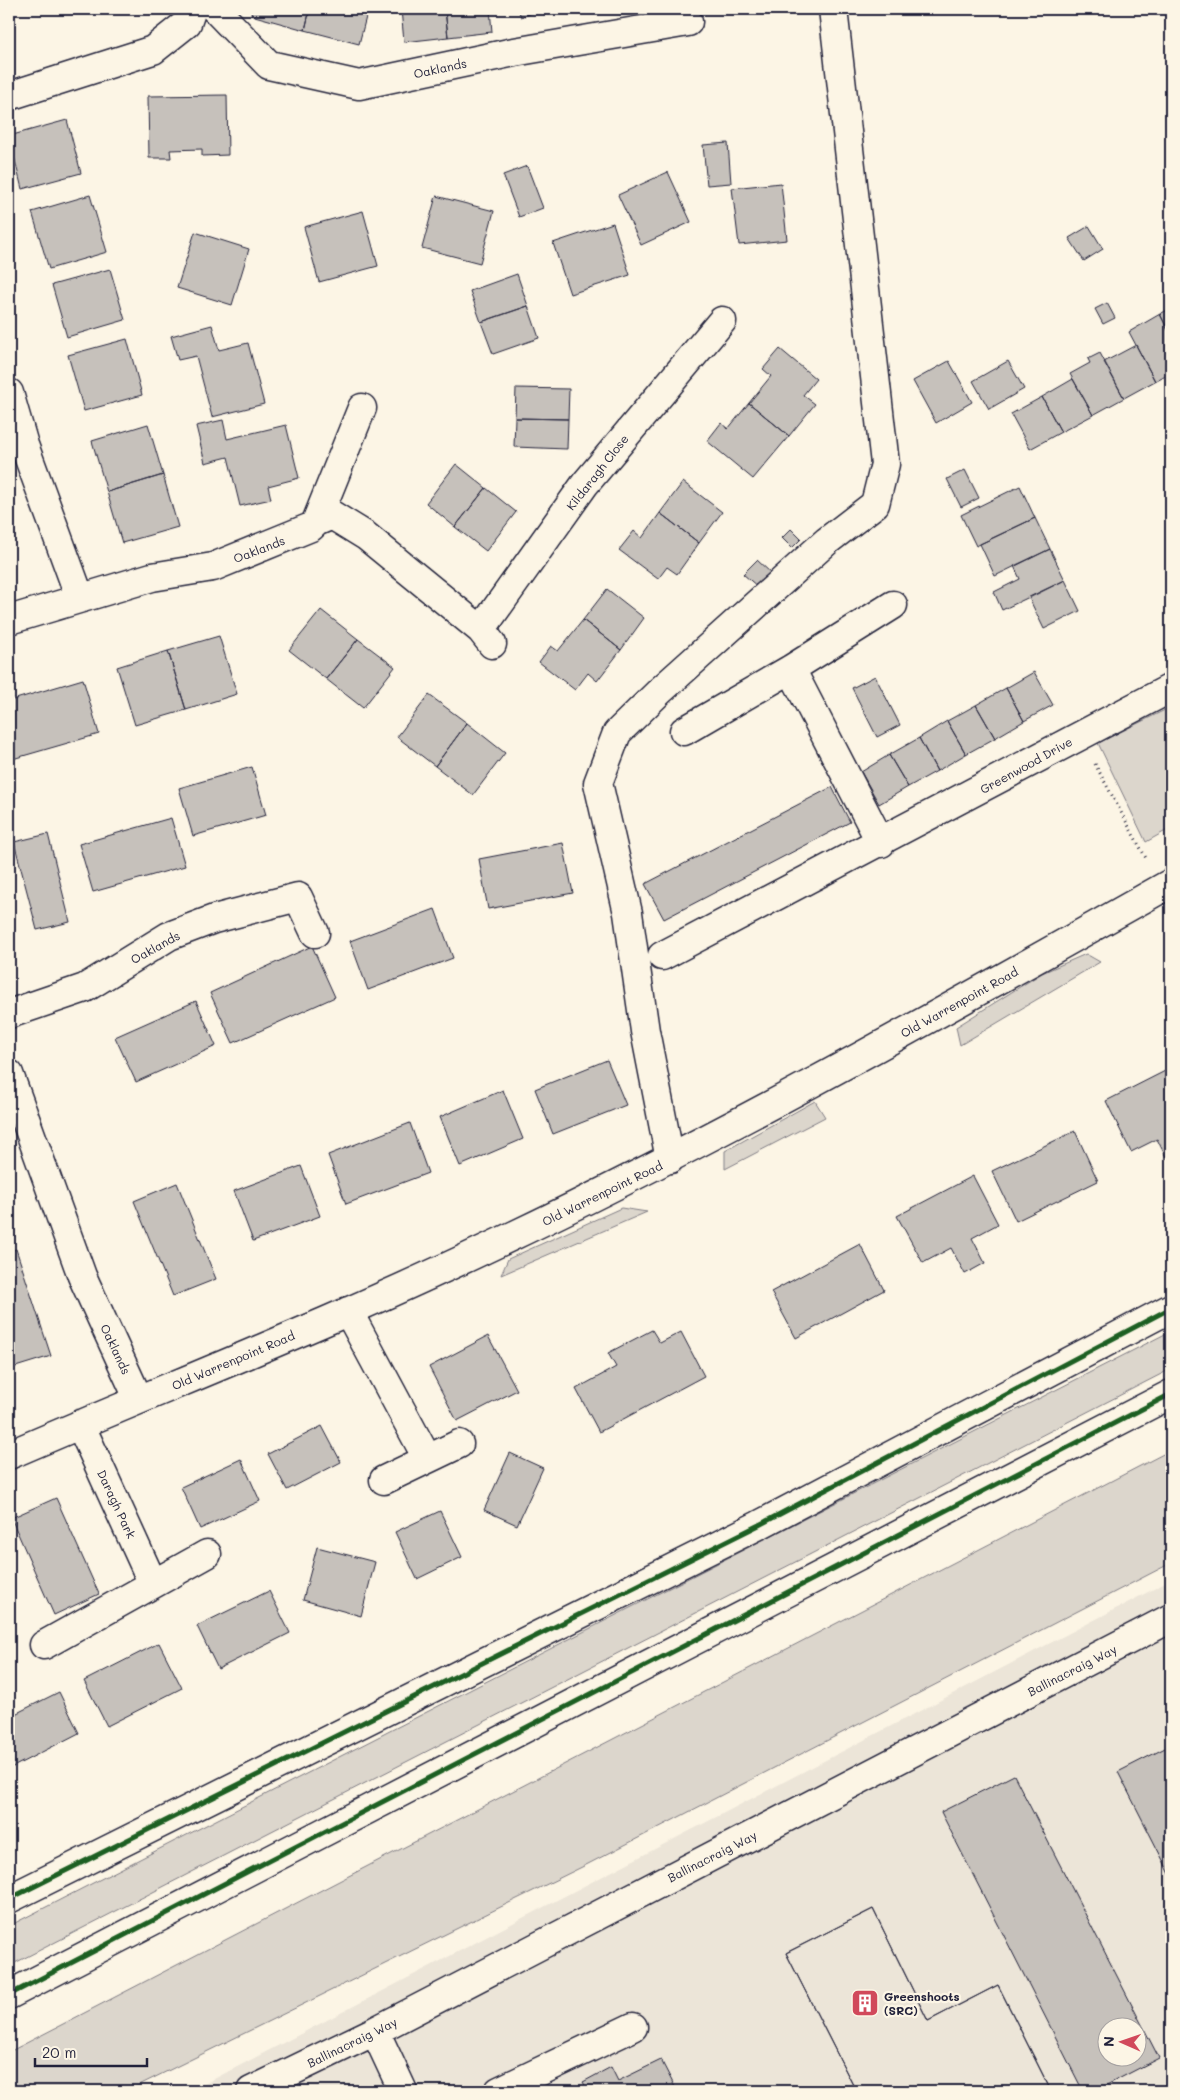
<svg xmlns="http://www.w3.org/2000/svg" width="1180" height="2100" viewBox="0 0 1180 2100" font-family="Mali,sans-serif">
	<style>
		.built { fill: #ece5d8; fill-rule: evenodd }
		.green { fill: #dcd6cc; stroke: #7f7c84 }
		.building { fill: #c6c1bb; stroke: #22223b; fill-rule: evenodd }
		.lines { fill: none; stroke-linecap: round; stroke-linejoin: round }
		.minor-casing { stroke: #22223b; stroke-width: 31 }
		.highway-casing { stroke: #22223b; stroke-width: 31 }
		.path { stroke: #22223b; stroke-width: 3; stroke-dasharray: 1 4; stroke-linecap: butt }
		.minor { stroke: #fcf5e5; stroke-width: 28 }
		.highway { stroke: #fcf5e5; stroke-width: 28 }
		.cycleway-casing { stroke: #fcf5e5; stroke-width: 8 }
		.cycleway { stroke: #1b5e20; stroke-width: 5 }
		.labels { text-anchor: middle; dominant-baseline: central; stroke-width: 4.5; stroke-linejoin: round; paint-order: stroke }
		.street-label { font-size: 12px; fill: #22223b; stroke: #fcf5e5 }
		.poi-label { font-size: 12px; font-weight: bold; fill: #22223b; stroke: #fcf5e5; text-anchor: start }
	</style>
	<rect width="100%" height="100%" fill="#fcf5e5"/>
	<filter id="ink" filterUnits="userSpaceOnUse"><feTurbulence type="fractalNoise" baseFrequency=".02" numOctaves="2"/><feDisplacementMap in="SourceGraphic" scale="10" xChannelSelector="R" yChannelSelector="G"/><feConvolveMatrix kernelMatrix="1 2 1 2 8 2 1 2 1" color-interpolation-filters="sRGB"/></filter>
	<g filter="url(#ink)">
		<path class="built" d="M1171,1580V2091H191ZM1108,2028H1138V2058H1108Z"/>
		<path class="green" d="M1171,707V828L1146,842L1098,743Z
			M1086,954L1100,962L960,1045L956,1027L1042,973Z
			M815,1101L825,1117L725,1169V1151Z
			M621,1208L647,1212L501,1275L508,1259Z
			M1171,1331V1369L9,1966V1926Z
			M1171,1450V1563L588,1864L127,2091H9V2052Z"/>
		<path class="building" d="M252,9H310L305,30L251,15Z
			M310,9H368L359,44L305,30Z
			M401,9H445L448,37L404,42Z
			M445,9H490L492,32L448,37Z
			M518,9H544L521,17Z
			M227,95L228,155L202,156V149L170,150L171,158H149L148,96Z
			M67,120L81,173L22,189L9,136Z
			M728,143L731,183L707,185L703,145Z
			M527,166L543,208L519,217L503,175Z
			M668,172L691,222L641,245L618,195Z
			M781,183L787,240L739,245L732,188Z
			M90,195L107,252L49,269L32,212Z
			M436,196L494,211L480,263L422,248Z
			M363,211L378,266L319,282L304,227Z
			M613,223L630,275L570,294L553,243Z
			M1089,226L1103,249L1084,261L1069,238Z
			M195,232L249,249L232,305L177,288Z
			M110,269L125,320L67,337L52,285Z
			M517,274L528,306L481,322L470,291Z
			M1107,303L1115,318L1103,324L1095,309Z
			M528,306L539,338L493,354L481,322Z
			M1171,308V336L1160,314Z
			M1160,314L1171,336V372L1155,381L1129,332Z
			M212,325L219,350L248,343L264,404L212,417L196,356L178,360L171,336Z
			M127,339L142,395L84,411L68,355Z
			M1136,345L1155,381L1124,398L1104,362Z
			M780,349L816,379L803,395L815,404L789,436L749,403L771,376L763,369Z
			M1100,353L1124,398L1093,415L1070,374L1090,363L1088,359Z
			M949,361L972,402L936,423L913,381Z
			M1008,361L1024,389L989,409L973,381Z
			M1073,379L1093,415L1061,432L1042,397Z
			M516,388L569,389L568,419L515,418Z
			M1042,397L1061,432L1030,449L1011,414Z
			M749,403L789,436L753,479L707,441L721,423L728,429Z
			M515,418L568,419L567,449L514,447Z
			M223,420L227,439L286,425L299,478L268,486L271,499L240,506L228,457L205,463L196,426Z
			M148,424L163,475L107,492L92,441Z
			M456,464L486,488L455,527L426,503Z
			M965,470L979,498L961,507L947,479Z
			M163,475L178,527L122,543L107,492Z
			M683,482L722,512L699,543L660,513Z
			M1020,486L1035,518L976,546L961,515Z
			M486,488L516,512L486,551L455,527Z
			M660,513L699,543L677,574L667,567L658,579L619,550L634,531L642,538Z
			M1035,518L1050,549L995,576L980,544Z
			M791,529L801,539L792,548L782,538Z
			M1050,549L1065,580L1002,610L994,592L1020,579L1014,566Z
			M757,560L771,573L758,587L743,574Z
			M1065,580L1080,611L1044,629L1029,598Z
			M607,589L644,618L621,650L583,620Z
			M321,610L358,639L326,679L289,650Z
			M583,620L621,650L597,681L588,673L575,690L539,662L551,646L558,651Z
			M219,636L237,694L186,710L168,651Z
			M358,639L395,667L363,708L326,679Z
			M168,651L186,710L135,725L117,667Z
			M1034,672L1053,705L1024,721L1006,688Z
			M875,676L900,725L877,737L852,688Z
			M83,679L99,734L9,760V701Z
			M1006,688L1024,721L995,738L976,705Z
			M429,695L467,723L435,766L397,737Z
			M976,705L995,738L966,754L947,721Z
			M947,721L966,754L937,771L919,738Z
			M467,723L505,753L473,795L435,766Z
			M919,738L937,771L908,787L889,755Z
			M889,755L908,787L879,804L861,772Z
			M252,767L266,815L193,836L179,788Z
			M832,787L850,822L664,919L645,884Z
			M171,818L185,866L93,892L79,844Z
			M48,834L70,922L37,930L14,842Z
			M563,843L573,893L488,909L479,859Z
			M435,909L453,958L368,990L350,941Z
			M312,946L335,997L233,1043L210,993Z
			M196,1001L216,1046L136,1082L115,1037Z
			M607,1060L626,1105L553,1134L535,1089Z
			M1171,1068V1156L1167,1159L1157,1139L1131,1152L1106,1101Z
			M503,1090L523,1139L460,1166L440,1117Z
			M410,1123L428,1173L346,1204L328,1155Z
			M1075,1131L1098,1181L1016,1221L992,1171Z
			M301,1166L320,1216L253,1241L234,1191Z
			M973,1176L998,1224L972,1238L985,1263L965,1274L951,1248L923,1263L897,1216Z
			M177,1183L216,1279L173,1296L134,1201Z
			M860,1244L884,1290L796,1338L771,1292Z
			M16,1249L51,1356L9,1369V1252Z
			M652,1330L660,1343L681,1332L704,1376L599,1432L576,1389L616,1367L608,1353Z
			M488,1336L517,1390L457,1421L429,1367Z
			M322,1426L341,1462L287,1490L268,1454Z
			M510,1453L543,1468L517,1525L484,1510Z
			M241,1459L260,1501L200,1529L181,1487Z
			M56,1498L99,1594L54,1615L11,1518Z
			M440,1511L462,1557L417,1579L395,1532Z
			M317,1547L375,1562L361,1616L303,1600Z
			M269,1591L290,1633L218,1669L197,1626Z
			M159,1643L182,1688L107,1726L84,1681Z
			M59,1692L79,1733L9,1769V1717Z
			M1171,1745V1876L1118,1772Z
			M1014,1775L1159,2058L1095,2091H1083L941,1812ZM1108,2028H1138V2058H1108Z
			M873,1909L928,2021L998,1985L1051,2091H856L786,1953Z
			M873,1909L928,2021L998,1985L1051,2091H856L786,1953Z
			M661,2060L677,2091H588L583,2082L611,2067L618,2081Z"/>
		<g class="lines">
			<g class="minor-casing">
				<path id="minor" d="M215,9L269,65L359,85L514,52L688,22
					M9,96L153,50L187,23L192,9
					M9,393L24,445L80,598
					M316,522L332,515L366,536L481,630L492,644
					M9,620L152,577L213,567L311,527L316,522L362,408
					M481,630L585,484L722,321
					M791,669L881,843
					M684,731L791,669L893,605
					M662,956L1171,688
					M9,1014L85,988L169,936L214,919L298,897L315,933
					M9,1074L82,1276L139,1400
					M670,1159L645,1031L628,913L598,783L617,733L661,690L827,541L875,504L885,464L833,9
					M348,1311L427,1458
					M80,1424L153,1584
					M9,1455C166,1387 326,1325 481,1251C717,1140 944,1011 1171,883
					M384,1480L459,1444
					M44,1645L207,1554
					M375,2031L403,2091
					M251,2091L375,2031L1171,1618
					M499,2091L633,2027"/>
			</g>
			<g class="highway-casing">
				<path id="highway" d="M9,1899L759,1525L1171,1308
					M9,1995L1171,1394"/>
			</g>
			<path class="path" d="M1095,764L1147,860"/>
			<use href="#minor" class="minor"/>
			<use href="#highway" class="highway"/>
			<g class="cycleway-casing">
				<path id="cycleway" d="M9,1899L759,1525L1171,1308
					M9,1995L1171,1394"/>
			</g>
			<use href="#cycleway" class="cycleway"/>
		</g>
	</g>
	<defs>
		<g id="building-square" transform="scale(1.4375)"><rect x="-9" y="-9" width="18" height="18" rx="4" fill="#d1495b" stroke="#fcf5e5"/><path d="M-4-6H4V6H1V3H-1V6H-4ZM-2.5-4.3h1.7v1.8h-1.7ZM.8-4.3h1.7v1.8H.8ZM-2.5-1h1.7V.8h-1.7ZM.8-1h1.7V.8H.8Z" fill="#fff"/></g>
	</defs>
	<g fill-rule="evenodd">
		<use href="#building-square" x="865" y="2003"/>
	</g>
	<g class="labels">
		<g class="street-label">
			<text transform="translate(440 68) rotate(-12)">Oaklands</text>
			<text transform="translate(597 472) rotate(-52)">Kildaragh Close</text>
			<text transform="translate(259 549) rotate(-21)">Oaklands</text>
			<text transform="translate(1026 765) rotate(-29)">Greenwood Drive</text>
			<text transform="translate(155 947) rotate(-29)">Oaklands</text>
			<text transform="translate(959 1002) rotate(-29)">Old Warrenpoint Road</text>
			<text transform="translate(602 1193) rotate(-26)">Old Warrenpoint Road</text>
			<text transform="translate(116 1349) rotate(65)">Oaklands</text>
			<text transform="translate(233 1360) rotate(-23)">Old Warrenpoint Road</text>
			<text transform="translate(117 1504) rotate(65)">Daragh Park</text>
			<text transform="translate(1072 1670) rotate(-27)">Ballinacraig Way</text>
			<text transform="translate(712 1856) rotate(-27)">Ballinacraig Way</text>
			<text transform="translate(352 2042) rotate(-26)">Ballinacraig Way</text>
		</g>
		<g class="poi-label">
			<text x="884" y="1996">Greenshoots<tspan x="884" dy="14">(SRC)</tspan></text>
		</g>
	</g>
	<rect width="1180" height="2100" fill="none" stroke="#fcf5e5" stroke-width="30"/>
	<rect x="15" y="15" width="1150" height="2070" fill="none" stroke="#22223b" stroke-width="2" filter="url(#ink)"/>
	<g transform="translate(1122 2042) rotate(272)"><circle r="24" fill="#fcf5e5" stroke="#a5a1a1"/>
	<path d="M0-4L9 19L0 12L-9 19Z" fill="#d1495b"/>
	<text y="-8" font-size="14" font-weight="bold" text-anchor="middle" fill="#22223b">N</text>
	</g>
	<path d="M35 2058v8h112v-8" fill="none" stroke="#22223b" stroke-width="2.5"/>
	<text x="42" y="2058" font-size="15" fill="#22223b" stroke="#fcf5e5" stroke-width="4" paint-order="stroke">20 m</text>
</svg>
